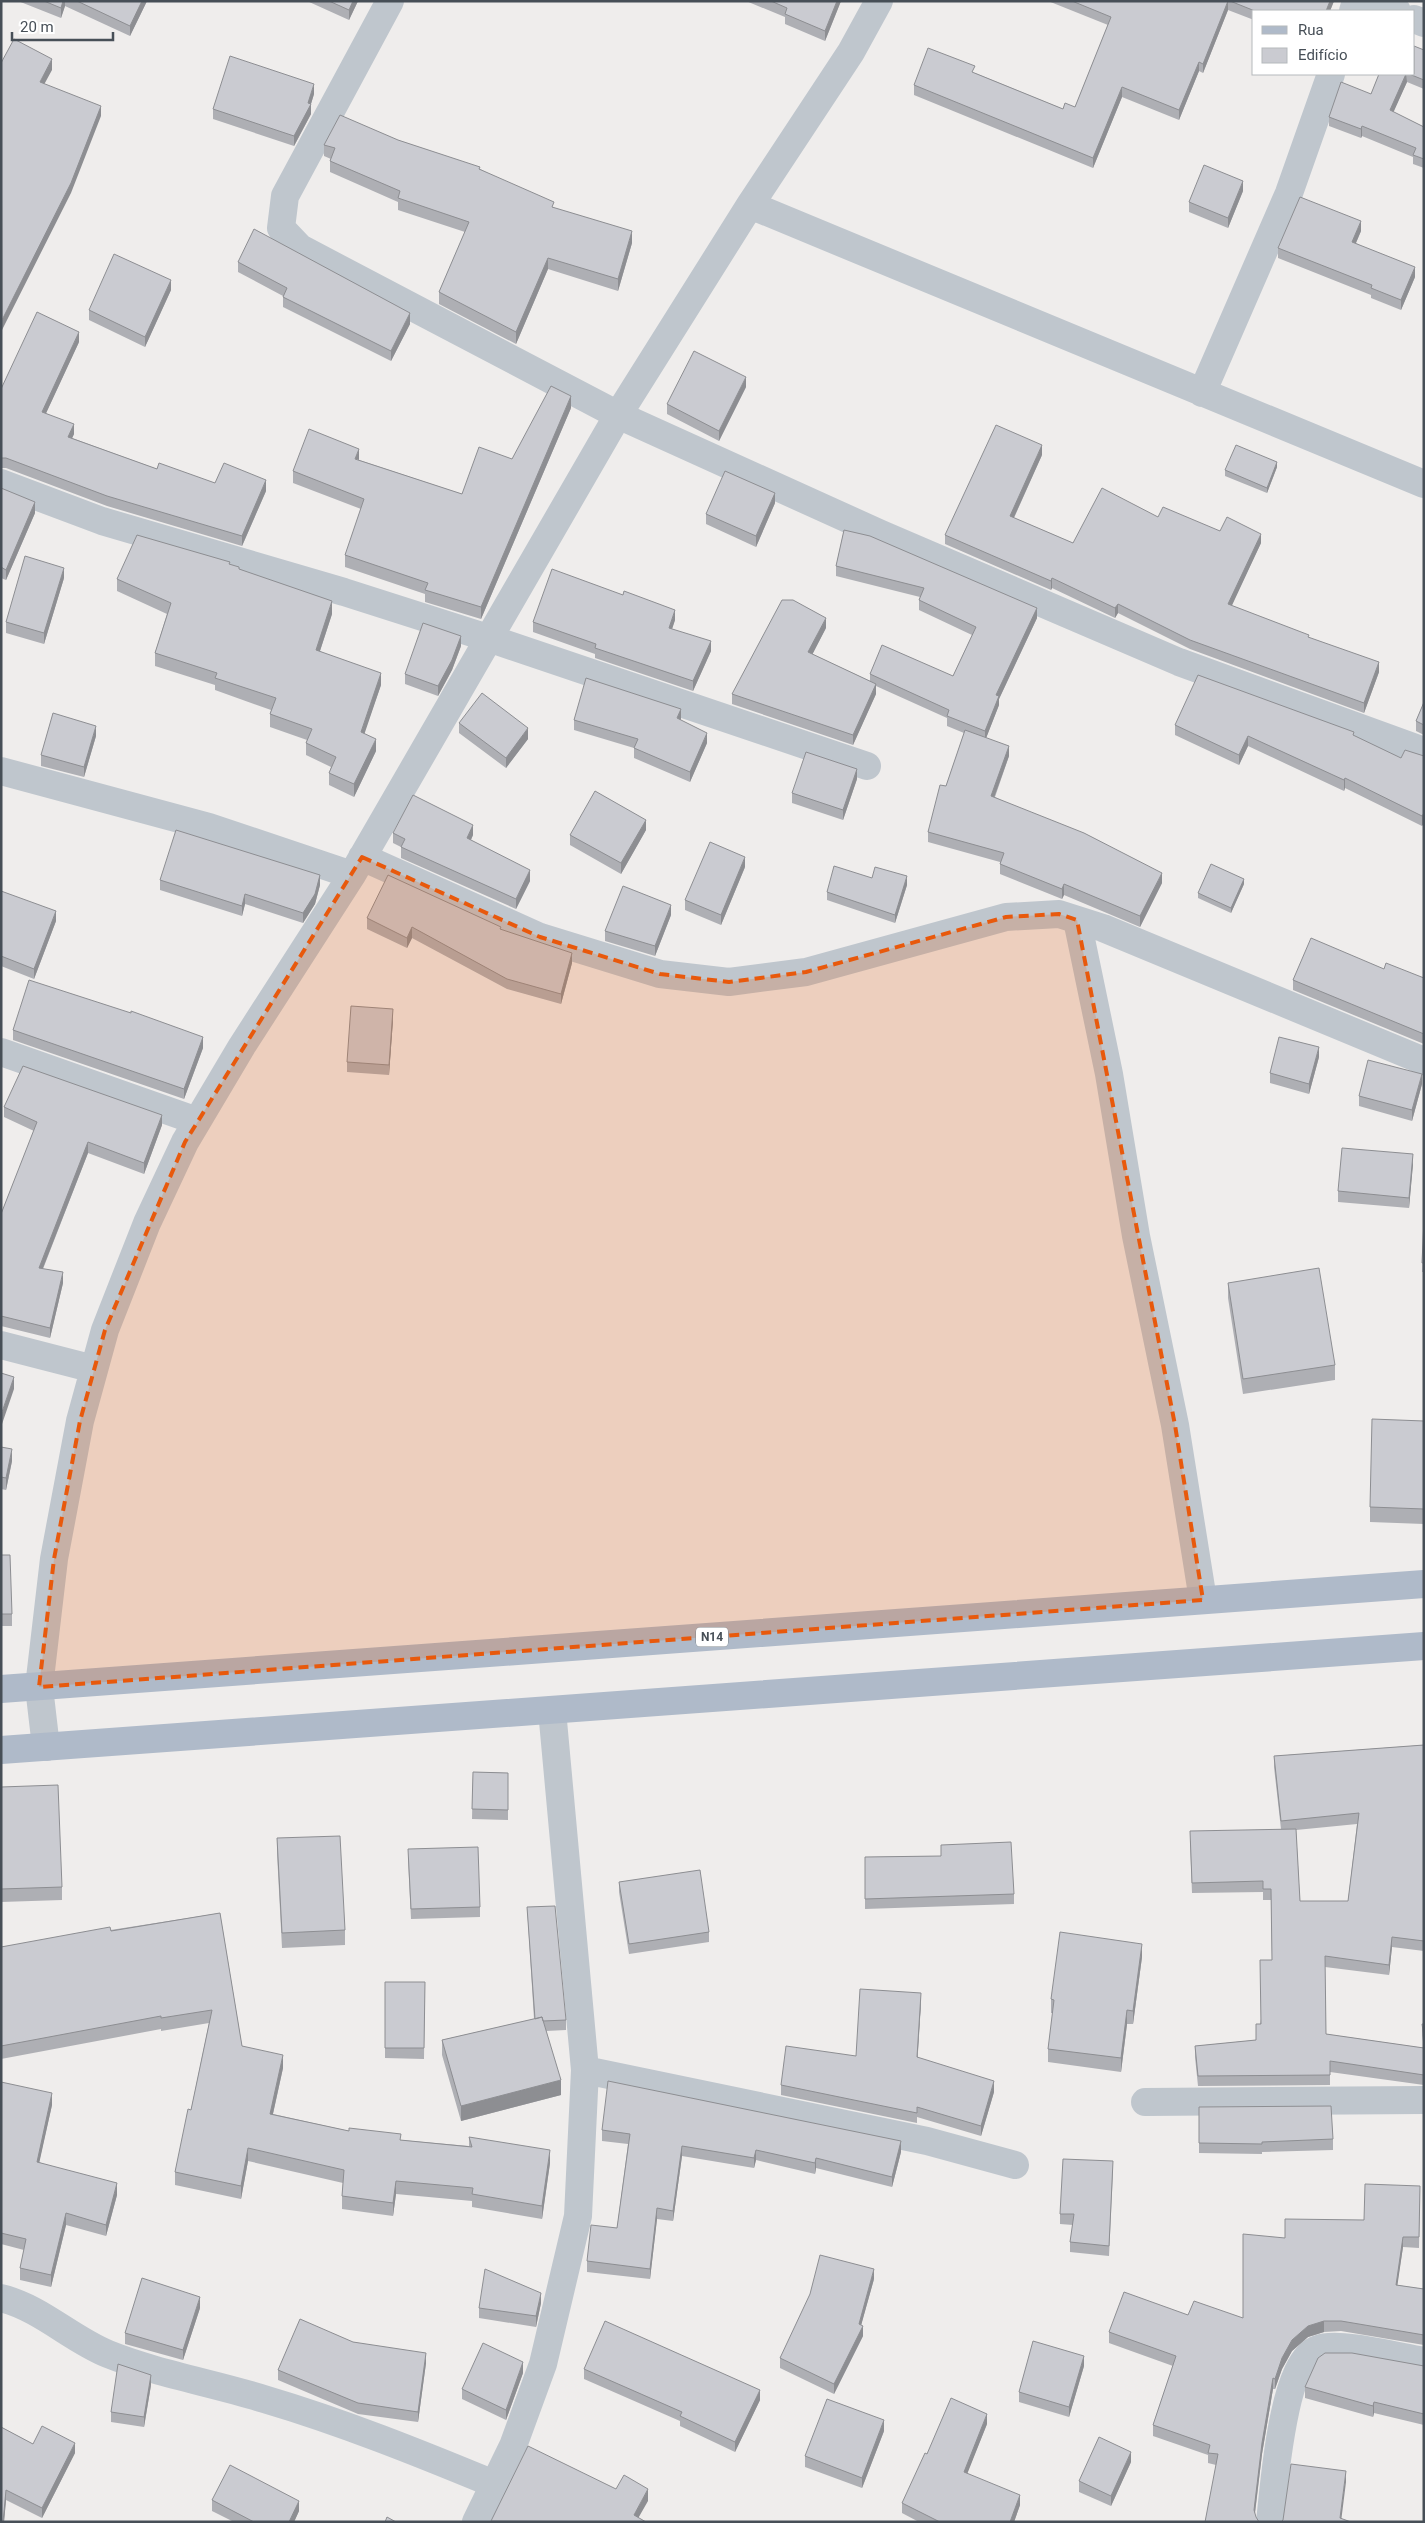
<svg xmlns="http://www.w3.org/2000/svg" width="1425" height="2523" viewBox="0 0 1425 2523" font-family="Roboto,sans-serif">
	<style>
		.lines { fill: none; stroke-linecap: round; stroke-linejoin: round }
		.minor { stroke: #bfc6cd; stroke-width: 28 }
		.major { stroke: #afbac9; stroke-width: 28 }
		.wall { fill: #aeafb4; fill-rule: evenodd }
		.shaded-wall { fill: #8d8e92 }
		.building { fill: #cacbd1; stroke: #8d8e92 }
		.marked { fill: #e8590c; fill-opacity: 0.2; stroke: #e8590c; stroke-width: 4; stroke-dasharray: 10 6; stroke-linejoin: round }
		.labels { text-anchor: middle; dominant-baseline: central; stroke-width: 5; stroke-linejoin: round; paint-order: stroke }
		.shield { fill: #fff; stroke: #7e8489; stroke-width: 1 }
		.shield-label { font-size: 12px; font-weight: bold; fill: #474f57 }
	</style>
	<rect width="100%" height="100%" fill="#efedec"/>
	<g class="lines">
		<path class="minor" d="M390,1L285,196L281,228L300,248L618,415L881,534L1179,662L1424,751
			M1376,1L1397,11
			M1353,11L1356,1
			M1414,19L1424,23
			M750,205L1424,484
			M1202,393L1289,193L1331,74
			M1,483L102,521L344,592L488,638L867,766
			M1,771L209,827L352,875
			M362,857L540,937L660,974L729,982L806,972L1006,917L1059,914L1103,928L1424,1061
			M1077,920L1109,1074L1136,1236L1175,1425L1203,1600
			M1,1052L197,1121
			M1,1345L94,1369
			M46,1747L39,1687L54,1559L80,1421L105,1330L147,1223L185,1142L242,1046L352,875L618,415L750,205L851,52L879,1
			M585,2070L927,2141L1015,2165
			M1145,2102L1424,2100
			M1,2298C41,2308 71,2339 108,2354C158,2374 213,2383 264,2399C342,2422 419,2453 494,2484
			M476,2522L513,2446L543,2364L578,2216L585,2070L552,1710
			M1270,2522C1274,2488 1282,2361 1318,2349C1339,2341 1399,2357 1424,2361"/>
		<path class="major" d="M1,1689L1424,1584
			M1,1750L1424,1646"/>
	</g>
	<path class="wall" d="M18,1H147L130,36L65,6L61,18Z
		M307,1H358L349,20Z
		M746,1H841L825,41L785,24V17Z
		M1048,1H1334L1330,11H1254V20L1228,10L1203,73L1199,71L1179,120L1122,97L1093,168L914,95V85L975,73L1063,109L1075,107L1108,25Z
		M1424,50V89L1407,82L1393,112L1424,127V168L1413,164V157L1362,136L1361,138L1329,126V117L1371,94L1379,74H1414Z
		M314,94L311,104V114L294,146L213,119V109Z
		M398,140L480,169L554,208L632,243L618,291L548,269L516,344L439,304V292L465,232L398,210V202L330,172V161L331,159L324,156V145Z
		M1243,191L1228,228L1189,212V202Z
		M1361,231L1356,243L1415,277L1401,310L1371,298V295L1278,258V248Z
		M238,262L410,324L391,361L283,307V296L238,272Z
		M171,290L145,347L89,320V310Z
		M79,342L46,413L74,434L72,438L157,469L215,483L266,491L242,546L107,506L6,468H1V389Z
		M746,387L719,441L667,414V404Z
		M571,408L481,619L425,602V594L345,567V555L361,509L293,483V471L359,460L462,494L512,459Z
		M1042,455L1014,518L1073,543L1158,517L1220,531L1261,543L1231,606L1309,638L1379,672L1364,713L1190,649L1118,613L1115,618L1052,588L1051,590L945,544V535Z
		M1277,467L1267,493L1225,476V470Z
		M1,488L35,513L6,580L1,578Z
		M775,503L756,547L706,524V514Z
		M844,530L1037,618L999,699V705L986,738L1009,756L995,797L1162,883L1140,927L1064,895L1062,899L1000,874V862L928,842V832L946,786L964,733L947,726V718L876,686V694L853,745L732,704V694L826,628L812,654L870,681V674L953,676L972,635L919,610V600L920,597L836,576V566Z
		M230,564L332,614L320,651L381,685L364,733L376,751L354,797L329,785V773L331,767L306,755V743L307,740L270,727V714L271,710L215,690V685L155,666V653L167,614L117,591V579Z
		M64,578L44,644L6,633V622Z
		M675,620L672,629L711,651L693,691L595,658V654L533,632V622Z
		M461,646L452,670L438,696L405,684V674Z
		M1424,702V735L1416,731V721Z
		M574,720H681L707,743L690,782L634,758V748L574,730Z
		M459,723L528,739L506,768L459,733Z
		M1175,725L1354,736L1401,758L1424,756V823L1422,826L1345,788L1344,791L1248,746L1239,765L1175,735Z
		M96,736L84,777L41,766V755Z
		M857,779L843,820L792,803V793Z
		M646,830L621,874L570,845V835Z
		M393,833L473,835L471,840L530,881L516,909L401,858V847L393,843Z
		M745,867L721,925L685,910V900Z
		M872,878L907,885L895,923L827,900V892Z
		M160,880L320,885L315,904L303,923L245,904L242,916L160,890Z
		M1244,884L1231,913L1198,898V893Z
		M1,891L56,921L34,979L1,966Z
		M671,915L655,956L605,941V931Z
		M367,918L501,929L572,963L561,1004L507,989L412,938L407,948L367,929Z
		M1384,969L1424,978V1044L1293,990V980Z
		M393,1020L389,1075L347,1072V1062Z
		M13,1030L203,1048L184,1099L13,1040Z
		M1319,1057L1309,1094L1270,1083V1073Z
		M1422,1084L1412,1121L1359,1106V1096Z
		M4,1107L162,1125L144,1174L88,1153L43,1269L63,1283L50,1338L1,1326V1214L34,1131L4,1117Z
		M1413,1164L1409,1208L1338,1202V1191Z
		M1424,1220V1272H1422Z
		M1228,1283L1335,1365V1380L1243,1394L1228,1298Z
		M1424,1421V1524L1370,1522V1507Z
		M1,1447L12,1461L6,1490L1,1489Z
		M1,1555L12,1614V1626H1Z
		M1424,1745V1951L1392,1947L1389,1975L1325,1967L1326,2034L1424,2048L1422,2035V2024H1424V2085L1330,2072V2085L1198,2086L1195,2057V2046L1256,2040V2024H1260L1272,1960L1271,1900H1263V1892L1192,1893L1190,1841L1281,1829L1274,1767V1756ZM1357,1824L1348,1901H1300L1296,1830Z
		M473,1772L508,1773V1820L472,1819Z
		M1,1787L62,1887V1900L1,1902Z
		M277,1838L345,1930V1945L282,1948L277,1853Z
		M941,1845L1014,1894V1904L865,1909V1857L941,1856Z
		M408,1859L480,1907V1917L411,1919Z
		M619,1882L709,1932V1942L629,1954L619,1892Z
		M527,1907L566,2020V2030L546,2031L561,2095L461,2121L442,2055V2040L534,2019Z
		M220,1913L242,2046L283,2068L273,2114L349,2131L401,2140L469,2146V2137L550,2163L542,2219L472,2207V2201L396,2194L393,2216L342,2209V2196L343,2183L248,2161L241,2199L175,2185V2172L191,2110L209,2023L161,2031V2029L1,2059V1947Z
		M1142,1957L1133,2024H1127L1121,2072L1048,2062V2049L1053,2013H1051V1999Z
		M385,1982H425L424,2059L385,2058Z
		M921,2003L917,2058L994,2092L981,2136L917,2117V2123L781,2095V2085L856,2056Z
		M1,2082L52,2105L39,2162L117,2195L106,2236L66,2225L51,2287L20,2280V2268L24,2250L1,2244Z
		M1199,2107L1333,2139V2150L1262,2152V2154L1199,2153Z
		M602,2130L901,2152L892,2187L816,2168L815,2174L756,2160L754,2168L682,2156L673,2221L657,2219L650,2279L587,2272V2261L617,2228L628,2144L602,2141Z
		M1113,2171L1109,2256L1070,2252V2242L1073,2225L1060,2224V2214Z
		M1420,2186L1419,2248L1403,2247L1397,2285L1424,2289V2345L1341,2331L1324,2332L1308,2337L1292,2351L1282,2369L1275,2389H1273L1262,2454L1255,2514L1216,2465L1208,2463V2455L1153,2436V2425L1173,2366L1109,2343V2332L1188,2315L1243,2318L1364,2220Z
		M874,2279L861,2325L863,2336L834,2394L780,2368V2358Z
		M541,2303L536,2327L479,2318V2308Z
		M200,2308L183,2360L125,2344V2333Z
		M353,2342L426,2363L418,2422L358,2414L278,2380V2370Z
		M1084,2366L1069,2417L1019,2402V2392Z
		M1422,2366H1424V2425L1374,2413L1373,2417L1305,2398V2387Z
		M584,2369L760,2400L735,2452L680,2426V2421L584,2379Z
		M523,2373L506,2420L462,2399V2389Z
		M151,2385L144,2427L111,2422V2412Z
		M987,2424L967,2473L1020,2505L1014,2522H919L902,2513V2503L927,2454Z
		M1,2427L33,2444L75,2453L42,2518L6,2500L4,2522H1Z
		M884,2431L862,2488L805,2467V2456Z
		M1131,2462L1111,2506L1079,2492V2481Z
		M212,2500L299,2511L294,2522H234L212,2511Z"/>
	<path class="shaded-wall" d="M63,1H65V6L61,18V8Z
		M142,1H147L130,36V26Z
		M353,1H358L349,20V10Z
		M837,1H841L825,41V31Z
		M1228,1V10L1203,73V64Z
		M1330,1H1334L1330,11H1326Z
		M52,59V70L40,92V82Z
		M1199,62V71L1179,120V110Z
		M1406,74L1407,82L1390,120V110Z
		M314,84V94L310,107L311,104V114L294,146V136L308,103Z
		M1122,87V97L1093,168V158Z
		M101,106V116L71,193L2,330V320Z
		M1362,126V136L1361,138V129Z
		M1243,181V191L1228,228V218Z
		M1361,221V231L1352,252V242Z
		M632,231V243L618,291V279Z
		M548,258V269L516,344V332Z
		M1415,267V277L1401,310V300Z
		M171,280V290L145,347V337Z
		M410,313V324L391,361V351Z
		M79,332V342L42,422V412Z
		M746,377V387L719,441V431Z
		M571,396V408L481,619V607Z
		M74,424V434L68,447V437Z
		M1042,445V455L1010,526V516Z
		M359,449V460L355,459Z
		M1277,462V467L1267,493V488Z
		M266,480V491L242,546V536Z
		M775,493V503L756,547V536Z
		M35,502V513L6,580V570Z
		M1261,534V543L1228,614V604Z
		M64,568V578L44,644V633Z
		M1052,578V588L1051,590V581Z
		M332,601V614L316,663V650Z
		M1118,604V613L1115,618V608Z
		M1037,608V618L999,699V705L985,741V731L996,695Z
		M675,610V620L669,638V628Z
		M826,618V628L808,663V652Z
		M461,636V646L452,670L438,696V686Z
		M711,641V651L693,691V681Z
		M1379,662V672L1364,713V703Z
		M381,673V685L361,744V732Z
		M876,684V694L853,745V735Z
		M681,709V720L677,728V718Z
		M96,726V736L84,777V767Z
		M528,728V739L506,768V758Z
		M707,733V743L690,782V772Z
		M1248,736V746L1239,765V755Z
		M376,739V751L354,797V784Z
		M1009,746V756L991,806V796Z
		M857,769V779L843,820V810Z
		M1345,778V788L1344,791V780Z
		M1424,813V823L1422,826V816Z
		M646,820V830L621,874V863Z
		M473,825V835L467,848V838Z
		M745,857V867L721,925V915Z
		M530,870V881L516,909V899Z
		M1162,873V883L1140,927V916Z
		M320,875V885L315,904L303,923V913Z
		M907,876V885L895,923V915Z
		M1244,879V884L1231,913V908Z
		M1064,884V895L1062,899V889Z
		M245,894V904L242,916V906Z
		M671,905V915L655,956V946Z
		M56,911V921L34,979V969Z
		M412,927V938L407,948V938Z
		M572,953V963L561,1004V994Z
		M393,1009V1020L389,1075V1065Z
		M203,1037V1048L184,1099V1089Z
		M1319,1047V1057L1309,1094V1084Z
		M1422,1074V1084L1412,1121V1110Z
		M162,1115V1125L144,1174V1163Z
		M88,1142V1153L39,1278V1268Z
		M1413,1154V1164L1409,1208V1198Z
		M63,1272V1283L50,1338V1328Z
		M14,1377V1389L1,1427V1415Z
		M12,1449V1461L6,1490V1478Z
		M1392,1937V1947L1389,1975V1965Z
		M1142,1944V1957L1133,2024V2011Z
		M921,1993V2003L917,2068V2057Z
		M1127,2010V2024L1121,2072V2058Z
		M283,2055V2068L270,2127V2114Z
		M561,2080V2095L461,2121V2106Z
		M994,2081V2092L981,2136V2126Z
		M52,2093V2105L37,2173V2162Z
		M901,2141V2152L892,2187V2177Z
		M682,2146V2156L673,2221V2211Z
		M248,2148V2161L241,2199V2186Z
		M550,2150V2163L542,2219V2206Z
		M756,2150V2160L754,2168V2158Z
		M816,2158V2168L815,2174V2163Z
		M396,2181V2194L393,2216V2203Z
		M117,2183V2195L106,2236V2225Z
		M657,2208V2219L650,2279V2269Z
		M66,2213V2225L51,2287V2275Z
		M1403,2237V2247L1396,2295V2285Z
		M874,2269V2279L859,2333L863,2326V2336L834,2394V2384L859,2324Z
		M541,2293V2303L536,2327V2316Z
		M200,2297V2308L183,2360V2350Z
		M1324,2321V2332L1308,2337L1292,2351L1282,2369L1275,2389V2379L1282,2358L1292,2340L1308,2326Z
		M426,2353V2363L418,2422V2412Z
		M1084,2356V2366L1069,2417V2407Z
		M523,2362V2373L506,2420V2410Z
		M151,2375V2385L144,2427V2417Z
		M1273,2378V2389L1262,2454L1254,2520V2510L1262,2443Z
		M760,2390V2400L735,2452V2442Z
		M1374,2402V2413L1373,2417V2406Z
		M987,2414V2424L964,2482V2472Z
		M884,2420V2431L862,2488V2478Z
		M75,2443V2453L42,2518V2508Z
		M1131,2452V2462L1111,2506V2496Z
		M1346,2471V2482L1341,2522L1340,2518Z
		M648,2489V2501L636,2522L634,2515Z
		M6,2490V2500L4,2522H3Z
		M1020,2495V2505L1014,2522H1010Z
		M299,2501V2511L294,2522H289Z"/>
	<path class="building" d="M44,1H63L61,8Z
		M77,1H142L130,26Z
		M329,1H353L349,10Z
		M771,1H837L825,31L785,14L787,8Z
		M1072,1H1228L1203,64L1199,62L1179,110L1122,87L1093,158L914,85L928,48L975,66L972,72L1063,109L1065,103L1075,107L1111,17Z
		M1230,1H1330L1326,11H1255Z
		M14,39L52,59L40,82L101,106L71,183L2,320L1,63Z
		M1414,46L1424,50V80L1409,74H1414Z
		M230,56L314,84L308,103L311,104L294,136L213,109Z
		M1379,74H1406L1390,110L1424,127V159L1413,155L1416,148L1362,126L1361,129L1329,117L1341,82L1371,94Z
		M340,115L398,140L480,167L479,169L554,202L552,207L632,231L618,279L548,258L516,332L439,292L469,222L398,198L400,191L330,161L335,148L324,145Z
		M1204,165L1243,181L1228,218L1189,202Z
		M1300,197L1361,221L1352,242L1415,267L1401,300L1371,288L1372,285L1278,248Z
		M254,229L410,313L391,351L283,297L287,288L238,262Z
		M114,254L171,280L145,337L89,310Z
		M37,312L79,332L42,412L74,424L68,437L157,469L159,463L215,483L224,463L266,480L242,536L107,496L6,458H1V389Z
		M694,351L746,377L719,431L667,404Z
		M551,386L571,396L481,607L425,590L428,583L345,555L364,499L293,471L309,429L359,449L355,459L462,494L479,447L512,459Z
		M996,425L1042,445L1010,516L1073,543L1102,488L1158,517L1163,507L1220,531L1227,517L1261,534L1228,604L1309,635L1308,637L1379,662L1364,703L1190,640L1118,604L1115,608L1052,578L1051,581L945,535Z
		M1236,445L1277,462L1267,488L1225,470Z
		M725,471L775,493L756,536L706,514Z
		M1,488L35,502L6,570L1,567Z
		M844,530L870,536L1037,608L996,695L999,696L985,731L947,716L949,710L870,674L882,645L953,676L976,627L919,600L924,588L836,566Z
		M137,535L230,562L229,564L239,567V569L332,601L316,650L381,673L361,732L376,739L354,784L329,773L336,757L306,743L312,729L270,714L276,698L215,678L217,673L155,653L171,603L117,579Z
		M25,556L64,568L44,633L6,622Z
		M552,569L623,595L624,591L675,610L669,628L711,641L693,681L595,648L596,644L533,622Z
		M782,600H793L826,618L808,652L876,684L853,735L732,694Z
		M423,623L461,636L452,660L438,686L405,674Z
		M1198,675L1354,732L1353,735L1401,758L1405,750L1424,756V813L1422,816L1345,778L1344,780L1248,736L1239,755L1175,725Z
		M586,678L681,709L677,718L707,733L690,772L634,748L638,739L574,720Z
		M482,693L528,728L506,758L459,723Z
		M1424,702V725L1416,721Z
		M53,713L96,726L84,767L41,755Z
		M965,730L1009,746L991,796L1084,833L1162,873L1140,916L1064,884L1062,889L1000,864L1004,853L928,832L940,785L946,786Z
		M806,752L857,769L843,810L792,793Z
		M595,791L646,820L621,863L570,835Z
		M413,795L473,825L467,838L530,870L516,899L401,847L405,839L393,833Z
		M176,830L320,875L315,894L303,913L245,894L242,906L160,880Z
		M710,842L745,857L721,915L685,900Z
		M1211,864L1244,879L1231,908L1198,893Z
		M834,866L872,878L875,867L907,876L895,915L827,892Z
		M388,875L501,927L500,929L572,953L561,994L507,979L412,927L407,938L367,918Z
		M623,886L671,905L655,946L605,931Z
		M1,891L56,911L34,969L1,956Z
		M1311,938L1384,969L1386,963L1424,978V1034L1293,980Z
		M29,980L131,1013V1011L203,1037L184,1089L13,1030Z
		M351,1006L393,1009L389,1065L347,1062Z
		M1279,1037L1319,1047L1309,1084L1270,1073Z
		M1368,1060L1422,1074L1412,1110L1359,1096Z
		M23,1066L162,1115L144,1163L88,1142L39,1268L63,1272L50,1328L1,1316V1214L37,1122L4,1107Z
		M1342,1148L1413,1154L1409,1198L1338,1191Z
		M1424,1220V1263H1422Z
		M1319,1268L1335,1365L1243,1379L1228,1283Z
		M1,1373L14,1377L1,1415Z
		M1372,1419L1424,1421V1509L1370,1507Z
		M1,1447L12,1449L6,1478L1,1477Z
		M1,1555H10L12,1614H1Z
		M1424,1745V1941L1392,1937L1389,1965L1325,1956L1326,2034L1424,2048V2075L1330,2061V2075L1198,2076L1195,2046L1256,2040V2024H1261L1260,1960H1272L1271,1889H1263V1881L1192,1883L1190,1831L1296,1829L1300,1901H1348L1359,1813L1281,1821L1274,1756Z
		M473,1772L508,1773V1810L472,1809Z
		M58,1785L62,1887L1,1889V1787Z
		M340,1836L345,1930L282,1933L277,1838Z
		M1011,1842L1014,1894L865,1899V1857L941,1856V1845Z
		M478,1847L480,1907L411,1909L408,1849Z
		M700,1870L709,1932L629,1944L619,1882Z
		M555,1906L566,2020L543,2021L542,2017L535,2019L527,1907Z
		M220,1913L242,2046L283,2055L270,2114L349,2131V2128L401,2134L400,2140L472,2147L469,2137L550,2150L542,2206L472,2194L473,2188L396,2181L393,2203L342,2196L344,2170L248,2148L241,2186L175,2172L188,2109L191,2110L212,2010L161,2018V2016L1,2046V1947L110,1927L111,1931Z
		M1060,1932L1142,1944L1133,2011L1127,2010L1121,2058L1048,2049L1054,2000L1051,1999Z
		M385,1982H425L424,2048H385Z
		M860,1989L921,1993L917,2057L994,2081L981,2126L917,2107V2113L781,2085L786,2046L856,2056Z
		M542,2017L561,2080L461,2106L442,2040Z
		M1422,2024H1424V2037Z
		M608,2081L901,2141L892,2177L816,2158L815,2163L756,2150L754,2158L682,2146L673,2211L657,2208L650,2269L587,2261L591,2225L617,2228L630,2134L602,2130Z
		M1,2082L52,2093L37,2162L117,2183L106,2225L66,2213L51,2275L20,2268L26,2239L1,2233Z
		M1331,2106L1333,2139L1262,2142V2144L1199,2143V2107Z
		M1063,2159L1113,2161L1109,2246L1070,2242L1074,2214H1060Z
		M1365,2184L1420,2186L1419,2237H1403L1396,2285L1424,2289V2335L1341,2321H1324L1308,2326L1292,2340L1282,2358L1275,2379L1273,2378L1262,2443L1254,2510L1256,2517L1259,2522H1205L1218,2454L1208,2453L1210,2445L1153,2425L1176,2356L1109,2332L1124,2292L1188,2315L1194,2301L1243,2318V2234L1285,2238V2219L1364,2220Z
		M820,2255L874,2269L859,2324L863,2326L834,2384L780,2358L810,2294Z
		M485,2269L541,2293L536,2316L479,2308Z
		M142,2278L200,2297L183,2350L125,2333Z
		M300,2319L353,2342L426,2353L418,2412L358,2403L278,2370Z
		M605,2321L760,2390L735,2442L680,2416L682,2412L584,2369Z
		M1033,2341L1084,2356L1069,2407L1019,2392Z
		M483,2343L523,2362L506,2410L462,2389Z
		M1325,2353H1352L1424,2366V2414L1374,2402L1373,2406L1305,2387L1318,2358Z
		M118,2364L151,2375L144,2417L111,2412Z
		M951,2398L987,2414L964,2472L1020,2495L1010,2522H940L902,2503L925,2453L927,2454Z
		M827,2399L884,2420L862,2478L805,2456Z
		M42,2426L75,2443L42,2508L6,2490L3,2522H1V2427L33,2444Z
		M1099,2437L1131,2452L1111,2496L1079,2481Z
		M528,2446L616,2489L624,2475L648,2489L634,2515L646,2522L491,2521Z
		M1291,2464L1346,2471L1340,2518L1351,2522H1281L1283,2520Z
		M230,2465L299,2501L289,2522H254L212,2500Z
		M387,2517L396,2522H385Z"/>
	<path class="marked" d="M362,857L540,937L660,974L729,982L806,972L1006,917L1059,914L1077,920L1175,1425L1203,1600L39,1687L54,1559L80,1421L105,1330L185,1142Z"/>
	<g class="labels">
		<rect class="shield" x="696" y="1627.5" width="32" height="19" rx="4"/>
		<g class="shield-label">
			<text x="712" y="1637">N14</text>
		</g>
	</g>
	<rect width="1425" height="2523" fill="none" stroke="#474f57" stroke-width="5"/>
	<rect x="1252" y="10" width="162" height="65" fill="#ffffff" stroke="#b5b9bc"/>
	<rect x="1262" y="26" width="25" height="8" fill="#afbac9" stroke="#b5b9bc"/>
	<text x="1298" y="35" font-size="15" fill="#474f57">Rua</text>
	<rect x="1262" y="48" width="25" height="15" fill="#cacbd1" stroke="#b5b9bc"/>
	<text x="1298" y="60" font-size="15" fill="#474f57">Edifício</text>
	<path d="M12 32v8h101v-8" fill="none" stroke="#474f57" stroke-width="2.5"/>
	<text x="20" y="32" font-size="15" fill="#474f57" stroke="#ffffff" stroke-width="4" paint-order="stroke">20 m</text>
</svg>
